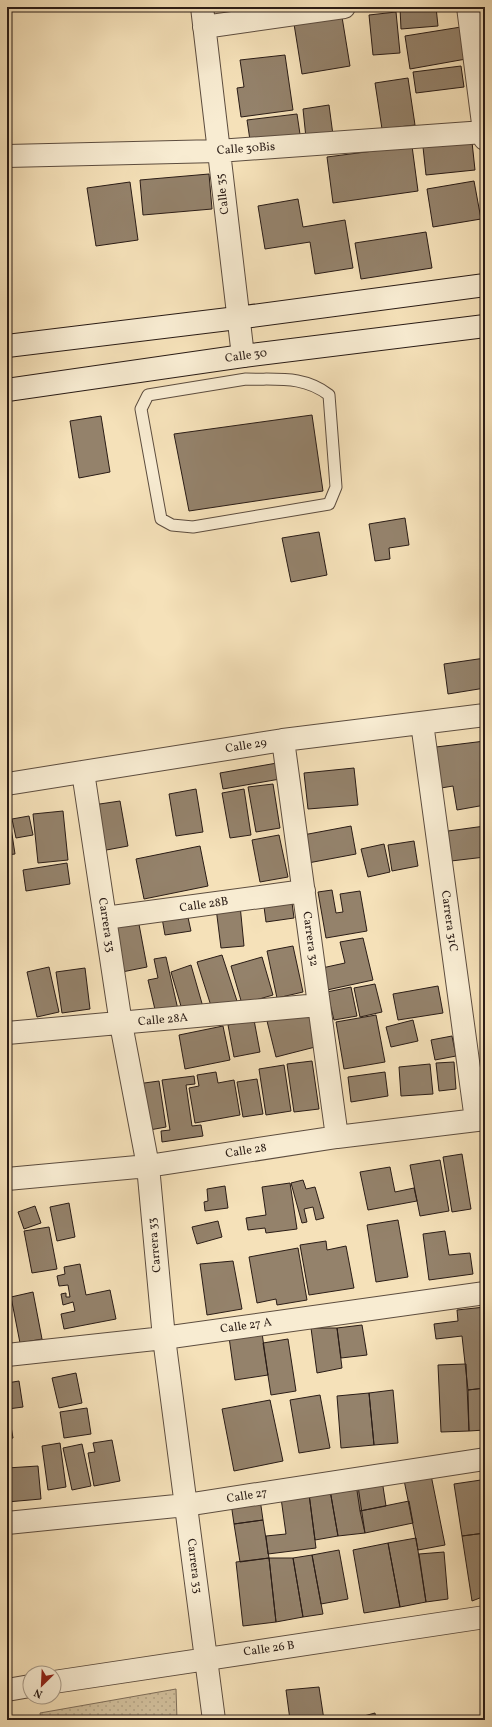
<svg xmlns="http://www.w3.org/2000/svg" width="492" height="1727" viewBox="0 0 492 1727" font-family="Vollkorn,serif">
	<style>
		.grass { fill: url(#grass-dots); stroke: #7e6e5a }
		.building { fill: #94826b; stroke: #2a1c16 }
		.lines { fill: none; stroke-linecap: round; stroke-linejoin: round }
		.service-casing { stroke: #5d4d3f; stroke-width: 13 }
		.minor-casing { stroke: #5d4d3f; stroke-width: 24 }
		.secondary-casing { stroke: #2a1c16; stroke-width: 24 }
		.service { stroke: #f8ecd2; stroke-width: 11 }
		.minor { stroke: #f8ecd2; stroke-width: 22 }
		.secondary { stroke: #f8ecd2; stroke-width: 22 }
		.labels { text-anchor: middle; dominant-baseline: central; stroke-width: 4; stroke-linejoin: round; paint-order: stroke }
		.street-label { font-size: 12px; fill: #2a1c16; stroke: #f8ecd2 }
	</style>
	<defs>
		<pattern id="grass-dots" width="8" height="8" patternUnits="userSpaceOnUse"><rect width="8" height="8" fill="#d2c09d"/><path d="M2 2h.1M6 6h.1" fill="none" stroke="#b4a486" stroke-width="1.8" stroke-linecap="round"/></pattern>
	</defs>
	<rect width="100%" height="100%" fill="#f5e1b9"/>
	<filter id="stains"><feTurbulence type="fractalNoise" baseFrequency=".005" numOctaves="4"/><feColorMatrix values="0 0 0 0 .2 0 0 0 0 .09 0 0 0 0 .02 0 0 0 .5 -.17"/></filter>
	<radialGradient id="worn" r=".72"><stop offset=".6" stop-color="#630" stop-opacity="0"/><stop offset="1" stop-color="#630" stop-opacity=".3"/></radialGradient>
	<path class="grass" d="M176,1689L177,1720H41L40,1713Z"/>
	<path class="building" d="M436,7L438,26L401,29L400,8Z
		M396,12L400,53L373,55L369,15Z
		M342,17L350,66L302,74L294,24Z
		M461,27L466,59L410,69L405,36Z
		M285,55L293,110L241,117L237,88L244,87L240,60Z
		M461,66L464,87L416,93L413,72Z
		M408,78L415,125L382,129L375,83Z
		M329,105L333,135L306,138L303,109Z
		M297,114L301,141L251,147L247,120Z
		M472,142L475,170L426,175L423,147Z
		M412,146L418,191L333,203L327,157Z
		M209,174L212,209L143,215L140,180Z
		M474,181L481,219L433,227L427,189Z
		M130,182L138,240L96,246L87,188Z
		M298,199L303,227L345,220L353,268L315,274L310,242L265,249L258,206Z
		M426,232L432,268L361,279L355,243Z
		M312,415L323,491L189,511L174,434Z
		M101,416L110,472L79,478L70,421Z
		M405,518L409,545L389,548L390,559L375,561L369,524Z
		M319,532L327,575L291,582L282,538Z
		M485,658V688L448,694L444,664Z
		M485,741V805L457,810L453,786L441,788L436,747Z
		M277,763L280,779L223,789L220,773Z
		M354,768L358,805L308,809L304,773Z
		M273,784L280,828L256,832L248,787Z
		M196,789L203,832L176,836L169,794Z
		M244,789L251,835L230,838L222,793Z
		M120,801L128,846L101,851L93,805Z
		M63,811L68,860L38,863L33,814Z
		M29,816L33,835L16,838L12,819Z
		M7,821H10L15,854L7,855Z
		M351,826L356,854L308,863L303,835Z
		M485,826V857L451,861L448,831Z
		M279,835L288,877L260,882L252,840Z
		M414,841L418,866L392,871L388,845Z
		M384,844L390,872L368,877L361,849Z
		M200,846L208,886L144,899L136,859Z
		M67,863L70,884L26,891L23,870Z
		M332,890L336,913L343,912L340,894L360,891L367,931L326,938L318,892Z
		M291,895L294,918L266,922L263,899Z
		M240,905L244,946L221,948L216,908Z
		M187,913L191,931L165,935L162,918Z
		M138,919L147,967L122,972L113,924Z
		M363,938L373,980L327,990L322,968L345,963L340,942Z
		M293,946L303,992L277,998L267,951Z
		M222,955L237,1001L212,1009L197,962Z
		M166,957L179,1014L157,1018L148,980L158,978L154,959Z
		M262,957L273,995L242,1004L231,966Z
		M191,965L203,1007L183,1013L171,972Z
		M49,967L59,1012L37,1017L27,972Z
		M85,968L90,1009L62,1013L56,972Z
		M375,984L382,1012L360,1017L354,988Z
		M438,986L443,1013L398,1020L393,994Z
		M351,987L357,1016L334,1020L327,992Z
		M309,1010L319,1046L276,1057L267,1021Z
		M376,1015L385,1062L344,1069L336,1022Z
		M254,1020L260,1052L234,1057L228,1025Z
		M413,1020L418,1041L391,1047L386,1027Z
		M223,1026L230,1060L185,1069L179,1035Z
		M452,1036L456,1056L435,1060L431,1040Z
		M312,1061L319,1109L294,1112L287,1064Z
		M454,1062L456,1089L439,1091L436,1063Z
		M430,1064L433,1094L401,1096L399,1067Z
		M284,1065L291,1111L266,1115L259,1069Z
		M216,1072L218,1083L234,1080L240,1115L195,1123L189,1088L199,1086L197,1075Z
		M385,1072L388,1096L351,1102L348,1077Z
		M194,1076L195,1084L186,1085L192,1126L201,1125L203,1136L162,1142L161,1131L170,1130L162,1080Z
		M257,1079L263,1114L243,1117L237,1082Z
		M159,1081L166,1127L144,1131L137,1084Z
		M462,1154L471,1209L452,1212L443,1157Z
		M440,1160L449,1211L420,1216L410,1165Z
		M390,1167L395,1192L414,1188L417,1201L368,1210L360,1172Z
		M303,1180L306,1189L315,1187L324,1218L316,1220L313,1207L304,1209L307,1222L302,1223L291,1183Z
		M290,1183L297,1229L266,1233L265,1228L248,1230L246,1218L266,1215L262,1187Z
		M225,1186L228,1208L205,1211L204,1202L208,1201L207,1189Z
		M69,1203L75,1237L57,1241L50,1207Z
		M35,1206L41,1223L24,1229L18,1212Z
		M398,1220L408,1277L376,1282L367,1225Z
		M218,1221L222,1237L197,1244L192,1227Z
		M49,1227L57,1269L32,1273L24,1231Z
		M445,1231L449,1255L470,1253L473,1274L429,1280L423,1234Z
		M326,1241L327,1250L346,1246L354,1288L309,1295L300,1245Z
		M298,1248L307,1300L277,1305L276,1299L257,1303L249,1257Z
		M233,1261L242,1309L207,1315L200,1264Z
		M80,1264L86,1295L110,1290L116,1319L64,1329L61,1314L75,1311L73,1302L63,1305L61,1294L66,1293V1297H70L68,1285L59,1286L57,1276L65,1274L64,1267Z
		M33,1292L42,1339L20,1343L11,1297Z
		M485,1307V1388L468,1390L462,1336L436,1339L434,1324L458,1321L457,1310Z
		M362,1325L367,1355L341,1358L337,1328Z
		M311,1328H337L342,1368L317,1373Z
		M262,1333L268,1375L235,1380L229,1337Z
		M288,1339L296,1391L271,1395L263,1343Z
		M466,1364L469,1431L441,1432L438,1365Z
		M76,1373L82,1403L59,1408L52,1378Z
		M19,1381L23,1407L8,1409L13,1438L7,1439V1383Z
		M485,1388V1430L469,1431L468,1390Z
		M393,1390L398,1443L374,1445L369,1393Z
		M369,1393L374,1445L341,1448L337,1396Z
		M320,1395L330,1448L299,1453L290,1400Z
		M270,1400L283,1461L234,1471L222,1409Z
		M87,1408L91,1434L64,1438L60,1412Z
		M112,1440L120,1481L94,1486L88,1453L95,1452L93,1443Z
		M60,1443L66,1487L48,1490L42,1446Z
		M82,1444L91,1486L72,1490L63,1448Z
		M38,1466L41,1499L7,1502V1468Z
		M431,1475L445,1545L418,1550L404,1480Z
		M382,1480L386,1506L360,1511L356,1484Z
		M481,1480L485,1504V1533L462,1536L454,1484Z
		M358,1486L365,1533L338,1536L330,1490Z
		M330,1490L338,1536L315,1540L309,1494Z
		M309,1494L316,1548L268,1554L266,1536L286,1534L281,1498Z
		M260,1499L263,1520L234,1524L231,1503Z
		M409,1501L413,1523L365,1533L360,1511Z
		M263,1520L269,1558L240,1562L234,1524Z
		M485,1533V1596L472,1601L462,1536Z
		M416,1538L426,1602L400,1607L388,1543Z
		M388,1543L400,1607L364,1613L353,1550Z
		M339,1550L348,1599L321,1604L312,1555Z
		M444,1552L448,1599L426,1602L419,1554Z
		M312,1555L323,1614L303,1617L293,1558Z
		M269,1558H293L303,1617L276,1622Z
		M269,1558L276,1622L243,1626L236,1562Z
		M319,1687L324,1720H290L286,1690Z
		M375,1713L376,1720H349Z"/>
	<g class="lines">
		<g class="service-casing">
			<path id="service" d="M246,379C277,380 303,375 329,395L336,487L329,504L193,527L172,525L161,519L141,409L148,395Z"/>
		</g>
		<g class="minor-casing">
			<path id="minor" d="M202,7L243,356
				M468,7L485,139
				M204,27L344,7
				M7,156L218,151L484,132
				M422,723L476,1120
				M283,740L337,1137
				M83,772L121,1024L148,1166L164,1338L214,1720
				M7,784L283,740L485,715
				M105,918L304,891
				M7,1033L319,1005
				M7,1179L148,1166L337,1137L485,1119
				M7,1355L164,1338L485,1293
				M7,1523L186,1505L485,1459
				M54,1682L485,1617
				M7,1690L30,1686"/>
		</g>
		<g class="secondary-casing">
			<path id="secondary" d="M7,346L237,318L485,285
				M7,390L243,356L485,326"/>
		</g>
		<use href="#service" class="service"/>
		<use href="#minor" class="minor"/>
		<use href="#secondary" class="secondary"/>
	</g>
	<g class="labels">
		<g class="street-label">
			<text transform="translate(246 149) rotate(-4)">Calle 30Bis</text>
			<text transform="translate(223 194) rotate(-97)">Calle 35</text>
			<text transform="translate(246 356) rotate(-8)">Calle 30</text>
			<text transform="translate(246 746) rotate(-9)">Calle 29</text>
			<text transform="translate(204 905) rotate(-8)">Calle 28B</text>
			<text transform="translate(449 921) rotate(82)">Carrera 31C</text>
			<text transform="translate(106 925) rotate(81)">Carrera 33</text>
			<text transform="translate(310 939) rotate(82)">Carrera 32</text>
			<text transform="translate(163 1020) rotate(-5)">Calle 28A</text>
			<text transform="translate(246 1151) rotate(-9)">Calle 28</text>
			<text transform="translate(155 1245) rotate(-95)">Carrera 33</text>
			<text transform="translate(246 1326) rotate(-8)">Calle 27 A</text>
			<text transform="translate(247 1496) rotate(-9)">Calle 27</text>
			<text transform="translate(194 1566) rotate(83)">Carrera 33</text>
			<text transform="translate(269 1649) rotate(-8)">Calle 26 B</text>
		</g>
	</g>
	<rect width="492" height="1727" fill="none" stroke="#f5e1b9" stroke-width="24"/>
	<rect x="8" y="8" width="476" height="1711" fill="none" stroke="#2a1c16" stroke-width="2"/>
	<rect x="12" y="12" width="468" height="1703" fill="none" stroke="#2a1c16"/>
	<g transform="translate(42 1685) rotate(204)"><circle r="19" fill="#f8ecd2" stroke="#a69987"/>
	<path d="M0-3L7 15L0 10L-7 15Z" fill="#8f2418"/>
	<text y="-6" font-size="11" font-weight="bold" text-anchor="middle" fill="#2a1c16">N</text>
	</g>
	<rect width="100%" height="100%" filter="url(#stains)"/>
	<rect width="100%" height="100%" fill="url(#worn)"/>
</svg>
